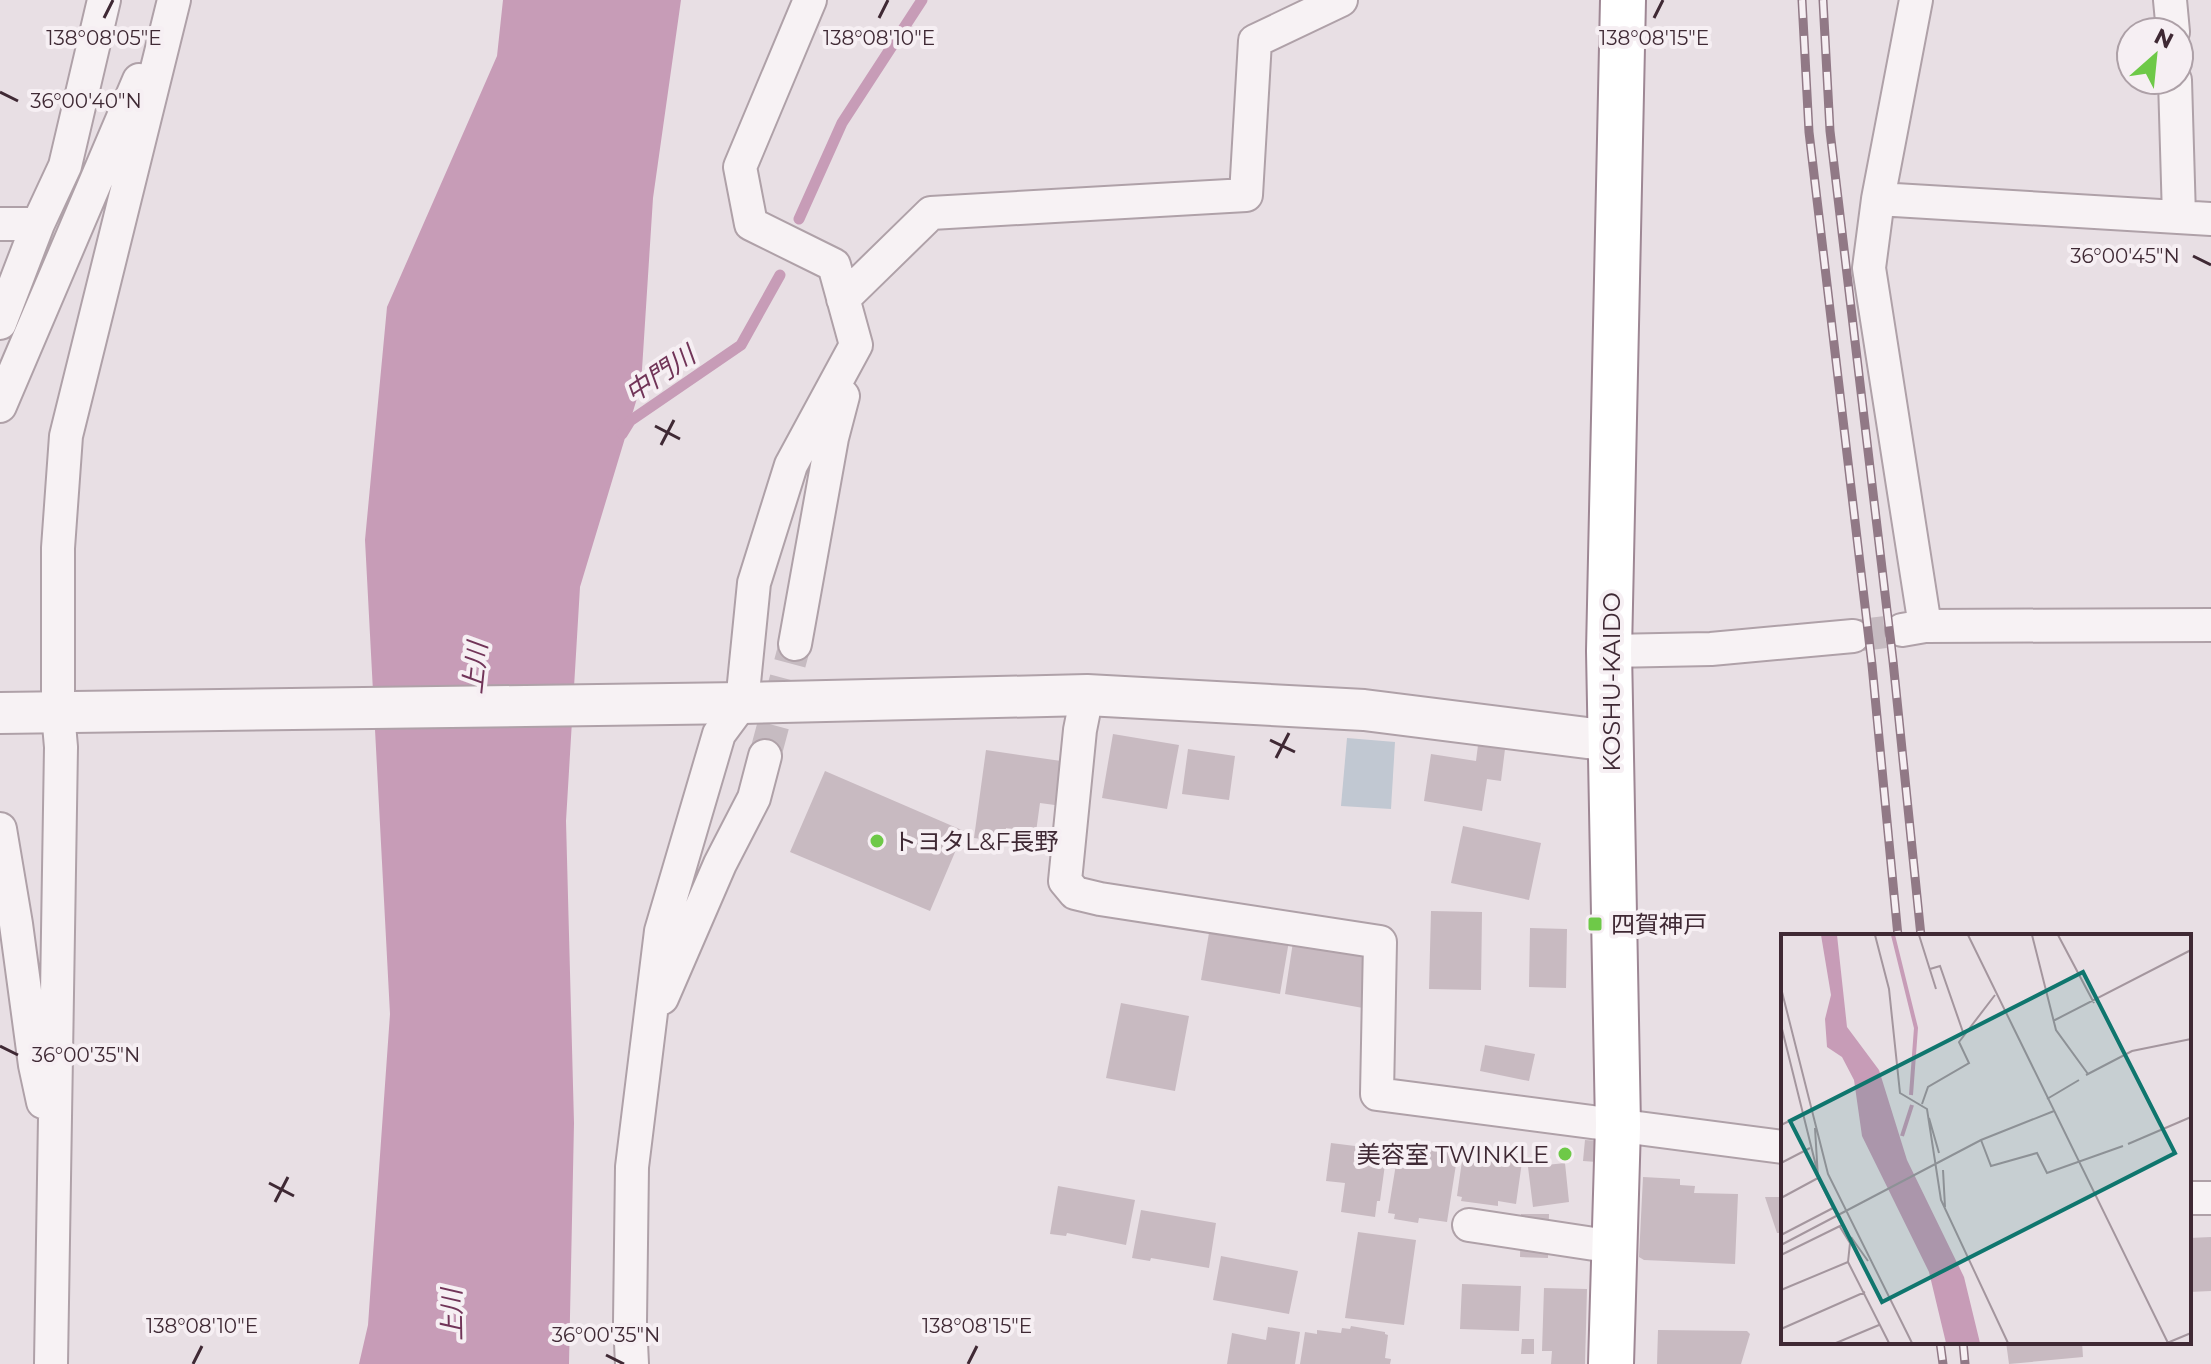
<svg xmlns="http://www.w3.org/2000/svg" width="2211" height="1364" viewBox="0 0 2211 1364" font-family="Montserrat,'Noto Sans JP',sans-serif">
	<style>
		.green { fill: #c1c8d2 }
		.water { fill: #c79cb7 }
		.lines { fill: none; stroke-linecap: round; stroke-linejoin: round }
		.stream { stroke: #c79cb7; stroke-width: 11 }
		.building { fill: #c8bac1 }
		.minor-tunnel { stroke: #c6bbc1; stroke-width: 32; stroke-dasharray: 32 16; stroke-linecap: butt }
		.minor-casing { stroke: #afa1a8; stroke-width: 36 }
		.tertiary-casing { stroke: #afa1a8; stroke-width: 44 }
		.trunk-casing { stroke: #9e8794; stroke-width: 48 }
		.minor { stroke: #f7f2f4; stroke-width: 32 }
		.tertiary { stroke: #f7f2f4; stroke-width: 40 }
		.trunk { stroke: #fff; stroke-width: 44 }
		.rail-casing { stroke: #917986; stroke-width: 9 }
		.rail { stroke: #f6eff3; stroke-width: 6; stroke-dasharray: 18; stroke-linecap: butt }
		.ticks { fill: none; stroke: #3f2934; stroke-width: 3 }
		.poi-dot { fill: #6ec948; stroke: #f6eff3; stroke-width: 3 }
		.labels { text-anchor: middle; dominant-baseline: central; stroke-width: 8; stroke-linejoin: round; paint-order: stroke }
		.street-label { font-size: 24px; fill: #3f2934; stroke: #f6eff3 }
		.poi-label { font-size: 24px; fill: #3f2934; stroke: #f6eff3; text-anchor: start }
		.water-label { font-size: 26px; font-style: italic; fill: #713458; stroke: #f6eff3 }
		.inset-river { fill: none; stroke: #c79cb7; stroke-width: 4 }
		.inset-road { fill: none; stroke: #a4969e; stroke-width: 2 }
		.view { fill: #0f766e; fill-opacity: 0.15; stroke: #0f766e; stroke-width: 4 }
		.inset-edge { fill: none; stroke: #3f2934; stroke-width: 4 }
		.ticks-label { font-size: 20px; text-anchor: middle; fill: #3f2934; stroke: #f6eff3; stroke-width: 8; stroke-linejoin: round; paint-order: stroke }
	</style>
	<rect width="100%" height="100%" fill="#e8dfe4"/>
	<path class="green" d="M1347,738L1395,742L1391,809L1341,806Z"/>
	<path class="water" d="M503,0H681L653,198L641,385L580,587L566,821L574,1123L569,1364H359L368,1325L390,1014L365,540L387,307L497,56Z"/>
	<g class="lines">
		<path class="stream" d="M799,219L842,123L922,0
			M622,434L630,421L741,345L780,275"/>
	</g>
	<path class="building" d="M1113,734L1179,745L1167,809L1102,798Z
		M1478,745L1505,749L1501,781L1487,779L1482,811L1424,801L1431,754L1476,761Z
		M1188,749L1235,756L1229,800L1182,794Z
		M986,750L1068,762L1062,806L1040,803L1036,832L1006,828L1004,842L974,838Z
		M825,771L964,831L930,911L790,852Z
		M1463,826L1541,843L1529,900L1451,883Z
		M1431,911L1482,912L1481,990L1429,989Z
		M1210,927L1289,941L1280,994L1201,980Z
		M1530,928L1567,929L1566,988L1529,987Z
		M1293,942L1372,955L1363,1008L1285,994Z
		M1121,1003L1189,1016L1175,1091L1106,1078Z
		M1485,1045L1535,1054L1529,1081L1480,1071Z
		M1585,1140L1599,1141L1597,1162L1583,1161Z
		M1331,1143L1387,1150L1380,1201H1377L1375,1217L1341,1212L1345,1183L1326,1181Z
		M1438,1148L1447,1150L1457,1158L1447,1222L1419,1218L1418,1223L1394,1219L1395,1214L1388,1213L1397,1158L1417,1162L1418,1152L1426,1153L1429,1149Z
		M1480,1149L1523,1155L1516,1204L1498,1201V1206L1461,1201L1462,1197L1457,1196L1462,1161L1478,1164Z
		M1565,1163L1569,1202L1533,1207L1528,1167Z
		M1643,1177L1680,1179V1185L1695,1186L1694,1193L1738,1194L1735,1264L1644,1260L1639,1257Z
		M1058,1186L1135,1200L1126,1245L1067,1233L1066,1236L1050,1234Z
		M1765,1197H1783V1233H1777Z
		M1141,1210L1216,1223L1209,1268L1151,1258L1150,1261L1132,1258Z
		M1521,1214H1549L1548,1258L1520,1257Z
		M1358,1232L1416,1240L1404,1325L1345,1318Z
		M2211,1237V1291L2189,1292V1238Z
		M1221,1256L1298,1271L1289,1314L1213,1300Z
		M1462,1284L1521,1286L1519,1331L1460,1329Z
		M1544,1288L1587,1289L1585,1364H1551L1552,1351H1542Z
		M1351,1326L1385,1332V1334L1388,1335L1385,1358L1391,1359L1390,1364H1300L1305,1332L1317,1334V1330L1341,1333L1342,1328L1350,1329Z
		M1268,1327L1300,1332L1295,1364H1227L1232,1333L1266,1340Z
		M1658,1330L1747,1331L1750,1334L1741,1364H1657Z
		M1522,1339H1534V1354H1521Z
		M2006,1342H2082L2083,1357L2009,1364Z"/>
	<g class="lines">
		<path class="minor-tunnel" d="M1853,636L1902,630
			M765,756L795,644"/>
		<g class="minor-casing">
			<path id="minor" d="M1916,0L1878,199L1869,268L1925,626
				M2170,0L2173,32
				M2175,80L2179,217
				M1878,199L2211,219
				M0,224H38
				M843,299L931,213L1246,195L1255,41L1341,0
				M0,323L38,224L65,166L104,0
				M0,406L139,80
				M1902,630L1925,626L2211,625
				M795,644L832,438L843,396
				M1609,651L1711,649L1853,636
				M1087,695L1080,730L1065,881L1075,893L1100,899L1380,942L1377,1094L1783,1147
				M0,829L16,924L35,1065L43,1102
				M662,998L720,864L754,798L765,756
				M2189,1198H2211
				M1469,1225L1614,1247
				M51,1364L61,747L58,713V548L66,436L174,0
				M632,1364L630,1322L632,1167L661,931L719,734L742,703L754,583L791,465L856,345L834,265L751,224L740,167L810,0"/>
		</g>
		<g class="tertiary-casing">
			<path id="tertiary" d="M0,713L742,703L1087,695L1364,710L1611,741"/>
		</g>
		<g class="trunk-casing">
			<path id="trunk" d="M1611,1364L1618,1126L1609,651L1623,0"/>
		</g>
		<use href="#minor" class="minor"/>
		<use href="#tertiary" class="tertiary"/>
		<use href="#trunk" class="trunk"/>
		<g class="rail-casing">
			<path id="rail" d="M1802,0L1809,132L1872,665L1898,936
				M1823,0L1830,131L1893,661L1921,936
				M1940,1342L1943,1364
				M1963,1342L1965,1364"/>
		</g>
		<use href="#rail" class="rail"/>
	</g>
	<path class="ticks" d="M104,18L113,0M879,18L888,0M1654,18L1663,0M0,92L18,101M2193,256L2211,265M655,426L680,439M661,445L674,420M1270,740L1295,752M1276,758L1289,733M0,1046L18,1055M269,1183L294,1196M275,1202L288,1177M606,1355L624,1364M193,1364L202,1346M968,1364L977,1346"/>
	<g class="poi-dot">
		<circle cx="877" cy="841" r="8"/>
		<rect x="1587" y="916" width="16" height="16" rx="4"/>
		<circle cx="1565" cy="1154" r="8"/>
	</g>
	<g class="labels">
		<g class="street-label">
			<text transform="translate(1611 682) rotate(-90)">KOSHU-KAIDO</text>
		</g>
		<g class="poi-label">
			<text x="893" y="841">トヨタL&amp;F長野</text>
			<text x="1611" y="924">四賀神戸</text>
			<text x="1549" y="1154" text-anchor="end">美容室 TWINKLE</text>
		</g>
		<g class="water-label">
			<text transform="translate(660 374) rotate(-34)">中門川</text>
			<text transform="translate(475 668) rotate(-84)">上川</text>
			<text transform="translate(452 1315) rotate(-91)">上川</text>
		</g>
	</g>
	<g transform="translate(1781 934)">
		<rect width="410" height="410" fill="#e8dfe4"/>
		<path d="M40,1H56L66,93L98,136L126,226L183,343L199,409H165L148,338L81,202L73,146L61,123L46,113L44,85L50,61Z" fill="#c79cb7"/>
		<path class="inset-river" d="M112,1L135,94L130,161M121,202L131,171"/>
		<path class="inset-road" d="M94,1L108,55L119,159L146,175L160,266L227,409M138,1L155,55M187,1L387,409M251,1L275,96L307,140M277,1L313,69M149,35L159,32L183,101M0,54L47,240L131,409M272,87L410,16M0,91L37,240M305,141L351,117L410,105M266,165L298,146M141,170L147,153L188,129L178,108L214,61M148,184L158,219M0,191L23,180M34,194L37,244L53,276M200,206L210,232L256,219L266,239L342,212M347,210L410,183M0,229L29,214M162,236L164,273M0,264L37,244M59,293L69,309L67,328L108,409M0,301L52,274M70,303L87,327M0,311L200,206L273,177M0,321L61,291M0,356L67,328M0,395L84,358M55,409L98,391M386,409L410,399"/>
		<path class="view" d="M302,38L394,219L101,368L9,187Z"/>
		<rect width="410" height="410" class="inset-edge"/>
	</g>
	<g class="ticks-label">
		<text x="104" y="45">138°08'05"E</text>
		<text x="879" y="45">138°08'10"E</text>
		<text x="1654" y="45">138°08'15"E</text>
		<text x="86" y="108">36°00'40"N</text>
		<text x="2125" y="263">36°00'45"N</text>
		<text x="86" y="1062">36°00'35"N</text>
		<text x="202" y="1333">138°08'10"E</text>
		<text x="977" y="1333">138°08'15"E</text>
		<text x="606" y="1342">36°00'35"N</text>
	</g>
	<g transform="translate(2155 56) rotate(27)"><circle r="38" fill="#f6eff3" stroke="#ada0a7" stroke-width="2"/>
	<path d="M0-6L14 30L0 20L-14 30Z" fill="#6ec948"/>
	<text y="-12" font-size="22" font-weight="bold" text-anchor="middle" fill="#3f2934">N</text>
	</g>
</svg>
